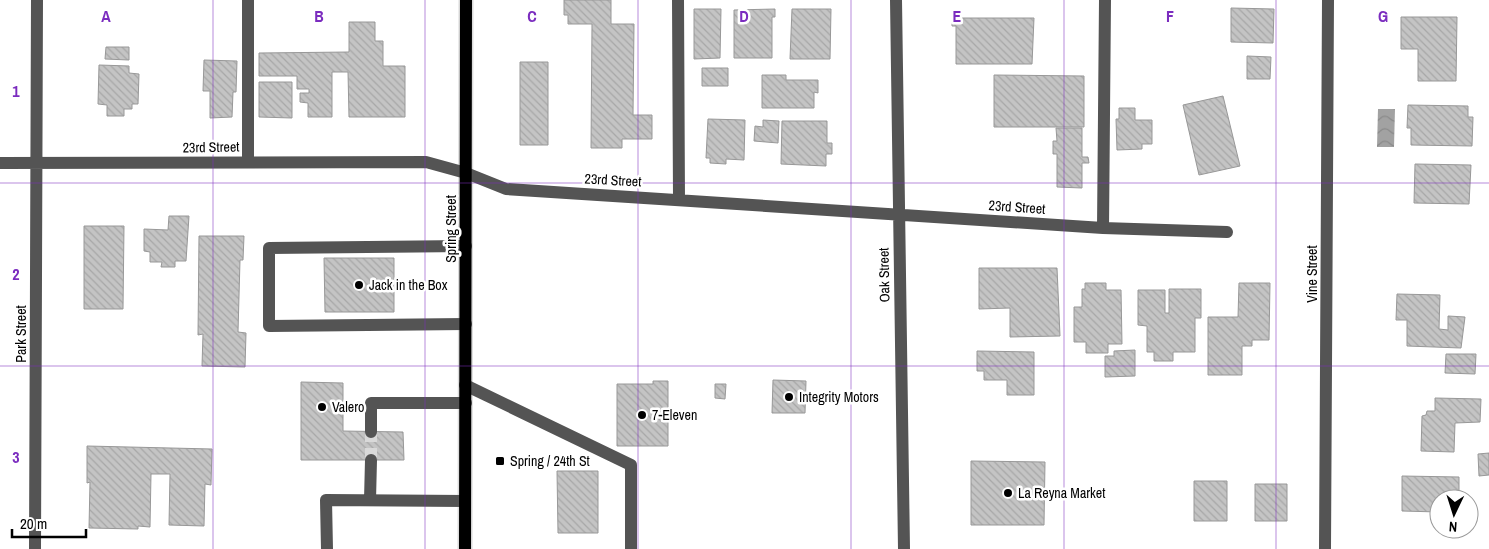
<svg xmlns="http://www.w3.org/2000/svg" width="1489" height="549" viewBox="0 0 1489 549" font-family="'Archivo Narrow',sans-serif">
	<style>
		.water { fill: url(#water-waves) }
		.building { fill: url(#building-back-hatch); stroke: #989898 }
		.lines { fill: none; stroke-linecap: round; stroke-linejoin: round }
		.minor-tunnel { stroke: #d9d9d9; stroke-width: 12; stroke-dasharray: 12 6; stroke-linecap: butt }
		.major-casing { stroke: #dbdbdb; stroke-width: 15 }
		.minor { stroke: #545454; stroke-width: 12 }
		.major { stroke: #000; stroke-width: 12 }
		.grid { fill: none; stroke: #7b2cbf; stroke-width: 1; stroke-opacity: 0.55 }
		.poi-dot { fill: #000; stroke: #fff; stroke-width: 2 }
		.labels { text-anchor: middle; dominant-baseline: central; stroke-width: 5; stroke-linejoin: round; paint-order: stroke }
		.street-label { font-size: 14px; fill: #000; stroke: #fff }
		.poi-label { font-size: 14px; fill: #000; stroke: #fff; text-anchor: start }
		.grid-label { font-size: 16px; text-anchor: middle; font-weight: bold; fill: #7b2cbf; stroke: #fff; stroke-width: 5; stroke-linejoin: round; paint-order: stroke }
	</style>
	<defs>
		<pattern id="water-waves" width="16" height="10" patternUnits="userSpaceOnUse" patternTransform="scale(1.25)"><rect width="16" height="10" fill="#a2a2a2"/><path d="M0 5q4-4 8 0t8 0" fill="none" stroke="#8a8a8a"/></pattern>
		<pattern id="building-back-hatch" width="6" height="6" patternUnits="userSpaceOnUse" patternTransform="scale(1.25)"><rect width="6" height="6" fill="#c4c4c4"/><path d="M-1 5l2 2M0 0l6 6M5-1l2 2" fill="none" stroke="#a7a7a7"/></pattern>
	</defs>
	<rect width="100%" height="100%" fill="#fff"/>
	<path class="water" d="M1378,109H1395L1394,147H1377Z"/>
	<path class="building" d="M564,0H611V24H634L633,115H652V139H622V148H591L592,24H568V15H564Z
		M1231,8L1274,9L1273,43L1231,42Z
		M694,9H721L720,58L694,59Z
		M775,9V17H772V58H734V10Z
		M792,9H831L830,59H790Z
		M1401,17H1457L1456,81H1418V49H1401Z
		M952,18H1034L1032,64H956V26H952Z
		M349,22H375V41H383V66H405V117H349L348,72H332V117H308V103L300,102V93H309V89H297V76H259V53L349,52Z
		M106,47H129V60L105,59Z
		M1247,56L1271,57L1270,79H1247Z
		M204,60L237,61L236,92H233L232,117L210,118V91H203Z
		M520,62H548V145H520Z
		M99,65L129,66V73L139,74L138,104H132V109H124V116H107V105L98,104Z
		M702,68H728V86H702Z
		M762,75H786V80H818V93L814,92V108H762Z
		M994,75L1084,76V127H994Z
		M259,82H292V118L259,117Z
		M1223,96L1240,166L1199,175L1183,105Z
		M1408,105L1468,106V117H1473L1472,146L1411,145V128H1407Z
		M1119,108H1135V120H1152V144H1142V149L1117,150L1116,119H1119Z
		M708,119L745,120L744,160L726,159V164L710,163V158H706Z
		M763,120L779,121L778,143L754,141L755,126L763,127Z
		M782,121H827V143H832V154H826V166L781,164Z
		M1056,128H1082V157H1088L1089,163H1082V188L1057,187V154H1053V141H1057Z
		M1415,164L1471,165L1469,204L1414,203Z
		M169,216H189L186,261H175V267H161L162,262H150V252L144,251V229L168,230Z
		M84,226H124L123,309H84Z
		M199,236H244L243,260H240L238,332L246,333L245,367L202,366L203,334L198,335Z
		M324,258H394V312H325Z
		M979,268H1057L1060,336L1010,337V308L979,309Z
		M1085,283H1106V290H1121L1122,344H1108V353H1086V342H1074V307H1082V289H1085Z
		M1239,283H1270L1269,340H1252V346H1242V375H1208V317H1238Z
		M1169,289H1201V318H1195V352H1173V361H1154V352H1147V326L1138,325V290H1165V313H1169Z
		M1397,294L1440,295L1439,329L1448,330V316L1465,317L1461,348L1407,346V320H1396Z
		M1135,350V376L1105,377V356H1114V351Z
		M977,351L1034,352V395H1007V380H984V371H977Z
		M1446,354H1476L1475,374L1445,373Z
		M773,380L806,381L805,413H772Z
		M653,381H668V446H617V384H653Z
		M301,382L343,383V431L403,432L404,460H301Z
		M715,384H726L725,399L715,398Z
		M1435,398L1481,399L1480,422L1455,423L1454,452L1421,451L1422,416L1426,415L1427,411H1435Z
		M87,446L212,449L211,485L205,484L204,526L169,525L170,474H151L150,527L138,526V529L89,528L90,482L87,483Z
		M1489,453V475L1479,476L1478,454Z
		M971,461L1045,462L1044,525H971Z
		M557,471H598V533H558Z
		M1402,476L1459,477V499H1439V512L1402,511Z
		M1194,481H1227V521H1194Z
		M1255,484H1287V521H1255Z"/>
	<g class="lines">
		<path class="minor-tunnel" d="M371,460V432"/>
		<g class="major-casing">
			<path id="major" d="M465,549L466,0"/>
		</g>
		<path class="minor" d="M678,0L679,199
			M896,0L904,549
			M248,161V0
			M0,163L426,162L466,173L506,189L1103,228L1227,232
			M1103,228L1105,0
			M466,324L269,326V248L466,246
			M465,385L631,465V549
			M371,432V403H466
			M370,500L371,460
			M35,549L37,0
			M327,549L326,500L465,501
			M1325,549L1328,0"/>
		<use href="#major" class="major"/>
	</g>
	<path class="grid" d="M213,0V549M425,0V549M638,0V549M851,0V549M1064,0V549M1276,0V549M0,183H1489M0,366H1489"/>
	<g class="poi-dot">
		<circle cx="359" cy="285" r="5"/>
		<circle cx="789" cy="397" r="5"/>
		<circle cx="322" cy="407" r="5"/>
		<circle cx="642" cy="415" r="5"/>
		<rect x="495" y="456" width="10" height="10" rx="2.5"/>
		<circle cx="1008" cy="493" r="5"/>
	</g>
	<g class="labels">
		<g class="street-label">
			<text transform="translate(211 147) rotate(-1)">23rd Street</text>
			<text transform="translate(613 180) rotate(3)">23rd Street</text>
			<text transform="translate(1017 207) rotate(4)">23rd Street</text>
			<text transform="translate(451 229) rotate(-90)">Spring Street</text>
			<text transform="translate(1312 274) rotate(-90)">Vine Street</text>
			<text transform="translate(884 275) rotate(-91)">Oak Street</text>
			<text transform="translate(21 334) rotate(-90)">Park Street</text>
		</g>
		<g class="poi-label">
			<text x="369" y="285">Jack in the Box</text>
			<text x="799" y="397">Integrity Motors</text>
			<text x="332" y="407">Valero</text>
			<text x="652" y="415">7-Eleven</text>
			<text x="510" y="461">Spring / 24th St</text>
			<text x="1018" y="493">La Reyna Market</text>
		</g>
	</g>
	<g class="grid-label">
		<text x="106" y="22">A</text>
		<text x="319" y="22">B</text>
		<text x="532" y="22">C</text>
		<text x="744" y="22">D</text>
		<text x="957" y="22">E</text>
		<text x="1170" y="22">F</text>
		<text x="1383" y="22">G</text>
		<text x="16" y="97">1</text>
		<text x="16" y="280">2</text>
		<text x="16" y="463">3</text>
	</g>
	<g transform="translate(1454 514) rotate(184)"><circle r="24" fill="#ffffff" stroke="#999999"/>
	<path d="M0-4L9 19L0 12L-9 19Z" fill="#000000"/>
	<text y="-8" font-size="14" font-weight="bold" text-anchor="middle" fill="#000000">N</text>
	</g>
	<path d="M12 529v8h74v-8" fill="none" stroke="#000000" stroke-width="2.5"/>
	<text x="20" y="529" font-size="15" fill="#000000" stroke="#ffffff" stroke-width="4" paint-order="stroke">20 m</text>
</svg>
